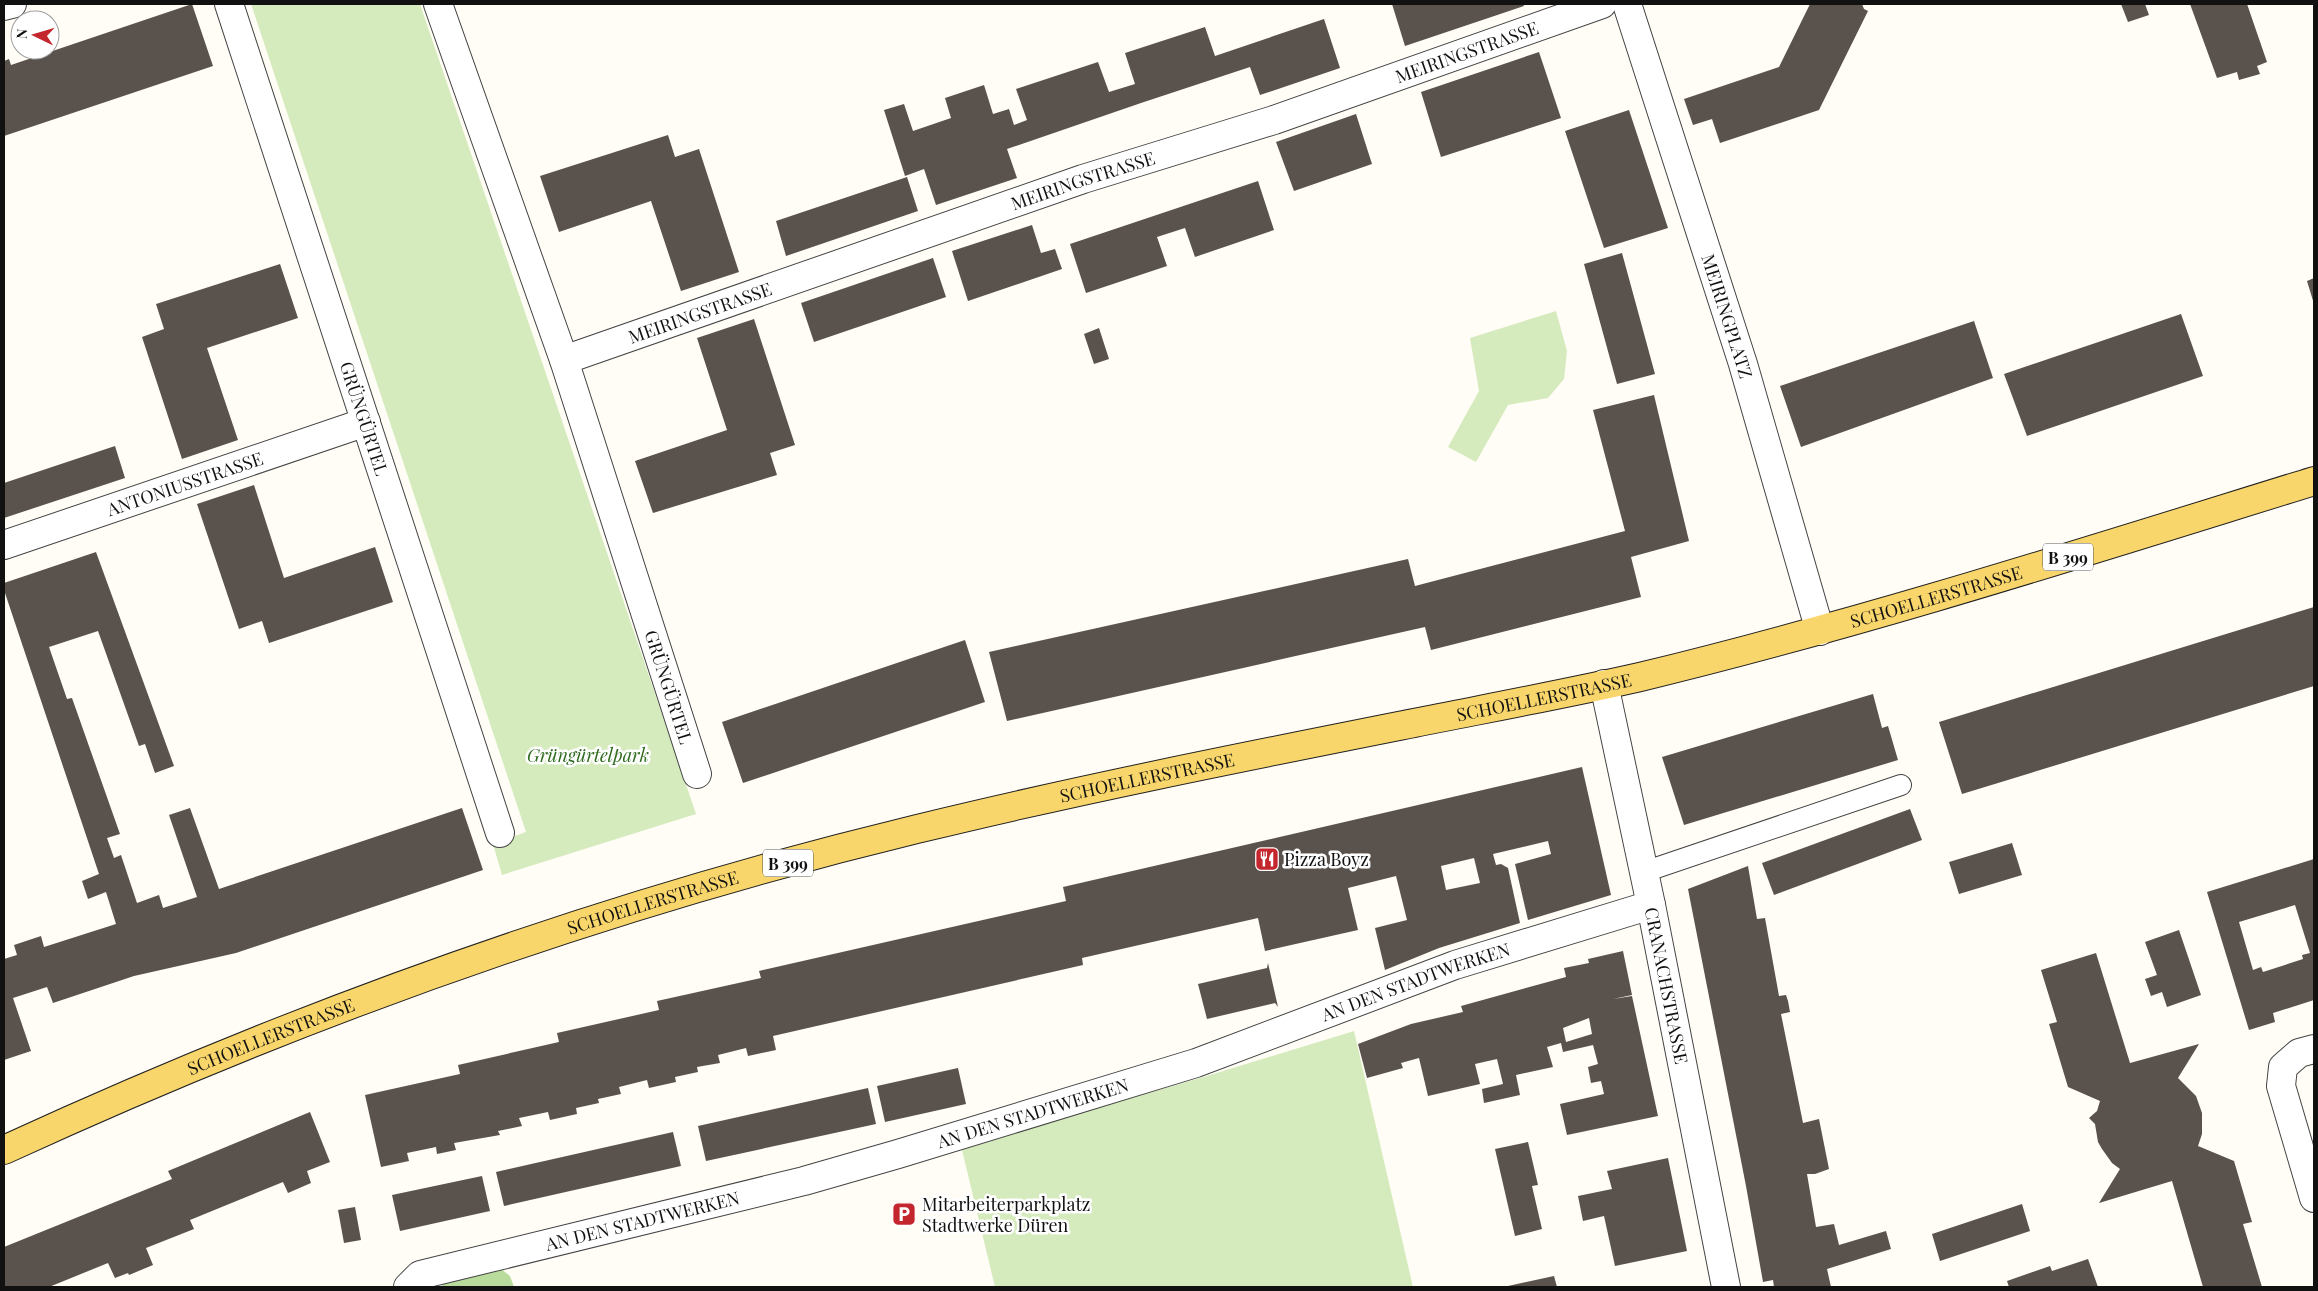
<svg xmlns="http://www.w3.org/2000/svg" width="2318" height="1291" viewBox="0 0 2318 1291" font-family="'Playfair Display',serif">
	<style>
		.green { fill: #d5ebbd }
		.forest { fill: #b9dc9c }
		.building { fill: #5a524d; fill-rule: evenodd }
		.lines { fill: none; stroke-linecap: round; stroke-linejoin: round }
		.service-casing { stroke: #444; stroke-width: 22 }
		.minor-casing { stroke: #444; stroke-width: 30 }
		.primary-casing { stroke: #222; stroke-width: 30 }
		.service { stroke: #fff; stroke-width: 20 }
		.minor { stroke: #fff; stroke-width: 28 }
		.primary { stroke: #f9d66b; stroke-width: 28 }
		.labels { text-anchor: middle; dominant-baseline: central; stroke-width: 5; stroke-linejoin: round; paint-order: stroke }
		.shield { fill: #fff; stroke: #585858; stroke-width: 1 }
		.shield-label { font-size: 16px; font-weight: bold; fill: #111 }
		.street-label { font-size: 18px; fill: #111; stroke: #fff }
		.park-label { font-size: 18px; font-style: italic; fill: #2f6b1f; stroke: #fff }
		.poi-label { font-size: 18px; fill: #111; stroke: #fff; text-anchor: start }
	</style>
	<rect width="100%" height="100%" fill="#fffdf5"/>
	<path class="green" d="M251,4H420L696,814L502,875L493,844L526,832Z
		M1556,311L1567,351L1564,379L1548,398L1508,405L1476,462L1448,447L1479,391L1470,338Z
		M1354,1031L1413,1287H995L961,1146L1197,1079Z"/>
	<path class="forest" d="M500,1268L510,1276L514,1287H441L448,1278Z"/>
	<path class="building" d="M192,4L213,66L4,136V61L9,59L11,65Z
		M1392,4H1523L1524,6L1405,46Z
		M1810,4H1862L1864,9L1868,11L1819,110L1720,143L1712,119L1693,125L1684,99L1779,67Z
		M2121,4H2145L2149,15L2128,22Z
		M2190,4H2247L2267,62L2257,66L2260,74L2239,80L2237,72L2217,78Z
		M1324,19L1340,68L1260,95L1250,67L1141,103L1007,149L1017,178L936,205L924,169L905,176L884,110L904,104L913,131L951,118L945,98L984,85L993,114L1009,109L1014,125L1027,120L1016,89L1098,62L1109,92L1135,84L1125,53L1205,27L1215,56Z
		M1539,52L1561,118L1441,157L1421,92Z
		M1629,110L1668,228L1604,248L1565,131Z
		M1356,114L1372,164L1294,191L1276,142Z
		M668,135L675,157L699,149L739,272L681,291L651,201L559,232L540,176Z
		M907,177L918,211L786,256L776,221Z
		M1258,181L1274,230L1195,257L1185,228L1157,237L1167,266L1086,293L1070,244Z
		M1032,225L1041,253L1055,249L1062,269L968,301L952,251Z
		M1622,253L1655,374L1617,384L1584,264Z
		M933,258L946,297L814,342L801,303Z
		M280,264L298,318L207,348L238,440L182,459L142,337L164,329L156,304Z
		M2314,278V304L2307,281Z
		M2181,314L2203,376L2027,436L2004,374Z
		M754,319L795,445L770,453L777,475L653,513L635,461L727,430L697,338Z
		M1974,321L1993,378L1801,447L1780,386Z
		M1099,328L1109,359L1094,364L1084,334Z
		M1654,395L1689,541L1631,557L1641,597L1431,650L1425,627L1007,721L989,652L1408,559L1415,586L1625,531L1593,410Z
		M115,446L125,478L4,518V483Z
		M254,485L284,578L375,547L393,602L269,643L262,621L239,629L197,504Z
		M96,552L174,766L155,773L145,744L139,746L98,631L49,647L67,699L72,698L120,834L107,838L114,858L121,855L137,903L159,895L163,908L197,897L169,815L190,808L219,889L462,808L483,870L236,953L134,976L53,1003L47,987L13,998L31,1051L4,1060V959L17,955L14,945L41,936L44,947L116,924L106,892L88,899L82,881L99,874L4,590V583Z
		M2314,607V686L1962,794L1939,722Z
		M965,640L985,702L743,783L722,722Z
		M1873,694L1882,728L1888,726L1898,760L1684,825L1662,757Z
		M1582,767L1611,895L1528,920L1515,864L1551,854L1548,841L1493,854L1496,865L1501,864L1508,868L1520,923L1439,948L1385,970L1375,928L1407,920L1396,876L1348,888L1358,930L1265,951L1258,918L1082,958L1083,965L773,1036L776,1050L748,1056L746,1048L718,1055L720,1063L697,1067L698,1072L675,1077L676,1082L649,1088L647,1080L619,1087L621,1094L598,1099L599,1103L576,1108L577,1114L550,1120L548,1112L519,1118L522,1126L498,1131L500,1135L454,1143L456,1150L437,1154L436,1147L407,1153L409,1161L381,1167L365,1095L460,1074L458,1065L559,1042L557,1033L659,1010L657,1001L761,978L759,971L1066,901L1063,887ZM1474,858L1480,883L1446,890L1441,866Z
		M1910,809L1922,840L1774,895L1762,863Z
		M2012,843L2022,875L1959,894L1949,862Z
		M2314,859V1000L2273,1013L2275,1022L2249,1030L2207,892ZM2295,905L2310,953L2302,955L2303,959L2263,972L2261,967L2253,970L2239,922Z
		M1748,866L1757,919L1765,918L1779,996L1786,995L1788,1001L1790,1012L1781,1014L1803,1123L1819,1119L1829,1169L1815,1174H1807L1816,1227L1834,1224L1839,1245L1886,1231L1891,1249L1827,1269L1831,1287H1774L1773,1280L1763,1282L1746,1186L1688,889Z
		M2179,930L2201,995L2167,1007L2162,992L2151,996L2145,979L2157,975L2145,942Z
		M1623,951L1632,995L1613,999L1632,996L1658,1116L1567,1135L1560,1104L1604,1094L1601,1081L1591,1083L1588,1067L1598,1064L1593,1045L1563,1052L1561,1043L1547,1047L1553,1067L1516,1075L1520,1095L1484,1103L1482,1089L1503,1084L1497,1059L1475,1064L1480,1084L1428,1096L1419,1058L1401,1063L1403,1068L1367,1078L1358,1044L1411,1024L1463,1012L1461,1006L1566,977L1564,968L1589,963L1588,959ZM1589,1018L1592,1034L1566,1042L1563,1028Z
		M2096,953L2130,1063L2199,1044L2178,1078L2196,1096L2202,1113V1134L2198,1146L2234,1161L2252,1222L2243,1224L2262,1287H2203L2172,1181L2099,1203L2120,1169L2112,1163L2102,1149L2098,1142L2095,1124L2089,1118L2097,1111L2100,1101L2068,1087L2049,1024L2057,1022L2041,970Z
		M1268,963L1278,1007L1275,1003L1207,1019L1198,984L1267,968Z
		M958,1068L966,1104L885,1122L877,1086Z
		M868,1088L876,1124L706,1161L698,1126Z
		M310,1112L330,1162L307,1171L311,1183L288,1193L283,1182L190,1220L194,1229L146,1248L153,1265L129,1275L128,1273L115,1278L108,1263L49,1287H4V1247L172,1179L168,1171Z
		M673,1132L681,1166L504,1206L496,1172Z
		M1528,1142L1538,1185L1532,1186L1542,1229L1515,1236L1495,1149Z
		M1668,1158L1687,1251L1615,1266L1604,1216L1583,1221L1578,1196L1612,1189L1607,1171Z
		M482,1176L490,1211L400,1231L392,1195Z
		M2022,1204L2030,1231L1940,1261L1932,1234Z
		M355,1207L361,1240L344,1243L338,1210Z
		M2088,1259L2098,1287H2009L2007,1281L2050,1266L2052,1271Z
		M1554,1276L1557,1287H1508V1286Z"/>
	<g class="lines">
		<g class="service-casing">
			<path id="service" d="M1644,872L1901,785"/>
		</g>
		<g class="minor-casing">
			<g id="minor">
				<path id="s1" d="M229,4L500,833"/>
				<path id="s2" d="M438,4L564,360L697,774"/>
				<path id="s3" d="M1627,4L1743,364L1820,631"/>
				<path d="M4,6L12,4"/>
				<path id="s4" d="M564,360L1083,179L1274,120L1602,4"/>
				<path id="s5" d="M4,545L366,422"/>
				<path id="s6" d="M1604,684L1651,905L1726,1287"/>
				<path d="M2314,1049L2299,1053L2283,1067L2281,1086L2314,1198"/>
				<path id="s7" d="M408,1287L420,1275L804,1181L898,1154L1196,1063L1455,965L1651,905"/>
			</g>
		</g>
		<g class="primary-casing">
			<g id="primary">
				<path id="s8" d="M4,1150C297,1015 603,905 917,829C1081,789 1248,756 1414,723C1489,708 1565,694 1640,677C1867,622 2091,550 2314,481"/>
			</g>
		</g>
		<use href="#service" class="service"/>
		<use href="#minor" class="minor"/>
		<use href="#primary" class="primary"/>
	</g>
	<defs>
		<g id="restaurant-square" transform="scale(1.25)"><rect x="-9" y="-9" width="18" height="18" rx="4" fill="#c4262e" stroke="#fff"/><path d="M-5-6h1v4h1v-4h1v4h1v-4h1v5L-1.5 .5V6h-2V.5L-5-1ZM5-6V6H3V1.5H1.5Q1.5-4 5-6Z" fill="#fff"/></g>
		<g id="parking-square" transform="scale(1.25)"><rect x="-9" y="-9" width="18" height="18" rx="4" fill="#c4262e" stroke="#fff"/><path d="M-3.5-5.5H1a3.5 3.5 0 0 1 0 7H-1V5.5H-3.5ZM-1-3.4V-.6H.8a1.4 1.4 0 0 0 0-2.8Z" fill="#fff"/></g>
	</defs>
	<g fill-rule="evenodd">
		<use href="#restaurant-square" x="1267" y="859"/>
		<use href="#parking-square" x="904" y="1214"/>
	</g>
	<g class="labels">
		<g class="shield">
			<rect x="2043" y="543.5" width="50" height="27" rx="4"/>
			<rect x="763" y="849.5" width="50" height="27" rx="4"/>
		</g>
		<g class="shield-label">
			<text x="2068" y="557">B 399</text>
			<text x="788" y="863">B 399</text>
		</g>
		<g class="street-label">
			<text stroke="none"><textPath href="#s4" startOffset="954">MEIRINGSTRASSE</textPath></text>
			<text stroke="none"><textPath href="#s4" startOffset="549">MEIRINGSTRASSE</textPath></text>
			<text stroke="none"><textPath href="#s4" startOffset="144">MEIRINGSTRASSE</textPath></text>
			<text stroke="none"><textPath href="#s3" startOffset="328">MEIRINGPLATZ</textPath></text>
			<text stroke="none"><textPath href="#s1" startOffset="436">GRÜNGÜRTEL</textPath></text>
			<text stroke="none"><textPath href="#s5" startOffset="191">ANTONIUSSTRASSE</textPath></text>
			<text stroke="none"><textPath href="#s8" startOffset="2015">SCHOELLERSTRASSE</textPath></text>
			<text stroke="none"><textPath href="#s2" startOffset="721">GRÜNGÜRTEL</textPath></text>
			<text stroke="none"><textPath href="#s8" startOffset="1610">SCHOELLERSTRASSE</textPath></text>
			<text stroke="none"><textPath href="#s8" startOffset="1205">SCHOELLERSTRASSE</textPath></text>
			<text stroke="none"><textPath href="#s8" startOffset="695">SCHOELLERSTRASSE</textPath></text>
			<text stroke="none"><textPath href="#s7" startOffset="1056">AN DEN STADTWERKEN</textPath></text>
			<text stroke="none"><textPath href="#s6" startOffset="308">CRANACHSTRASSE</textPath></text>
			<text stroke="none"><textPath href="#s8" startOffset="290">SCHOELLERSTRASSE</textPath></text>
			<text stroke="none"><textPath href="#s7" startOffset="651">AN DEN STADTWERKEN</textPath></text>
			<text stroke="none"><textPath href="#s7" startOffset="246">AN DEN STADTWERKEN</textPath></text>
		</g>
		<g class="park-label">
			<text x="588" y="755">Grüngürtelpark</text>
		</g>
		<g class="poi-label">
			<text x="1284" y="859">Pizza Boyz</text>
			<text x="922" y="1204">Mitarbeiterparkplatz<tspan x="922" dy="21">Stadtwerke Düren</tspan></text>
		</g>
	</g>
	<rect width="2318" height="1291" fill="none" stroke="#111111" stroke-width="10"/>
	<g transform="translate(35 35) rotate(275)"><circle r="24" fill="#ffffff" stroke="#a0a0a0"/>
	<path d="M0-4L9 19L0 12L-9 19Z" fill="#c4262e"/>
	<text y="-8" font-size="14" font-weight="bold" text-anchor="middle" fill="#111111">N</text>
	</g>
</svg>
